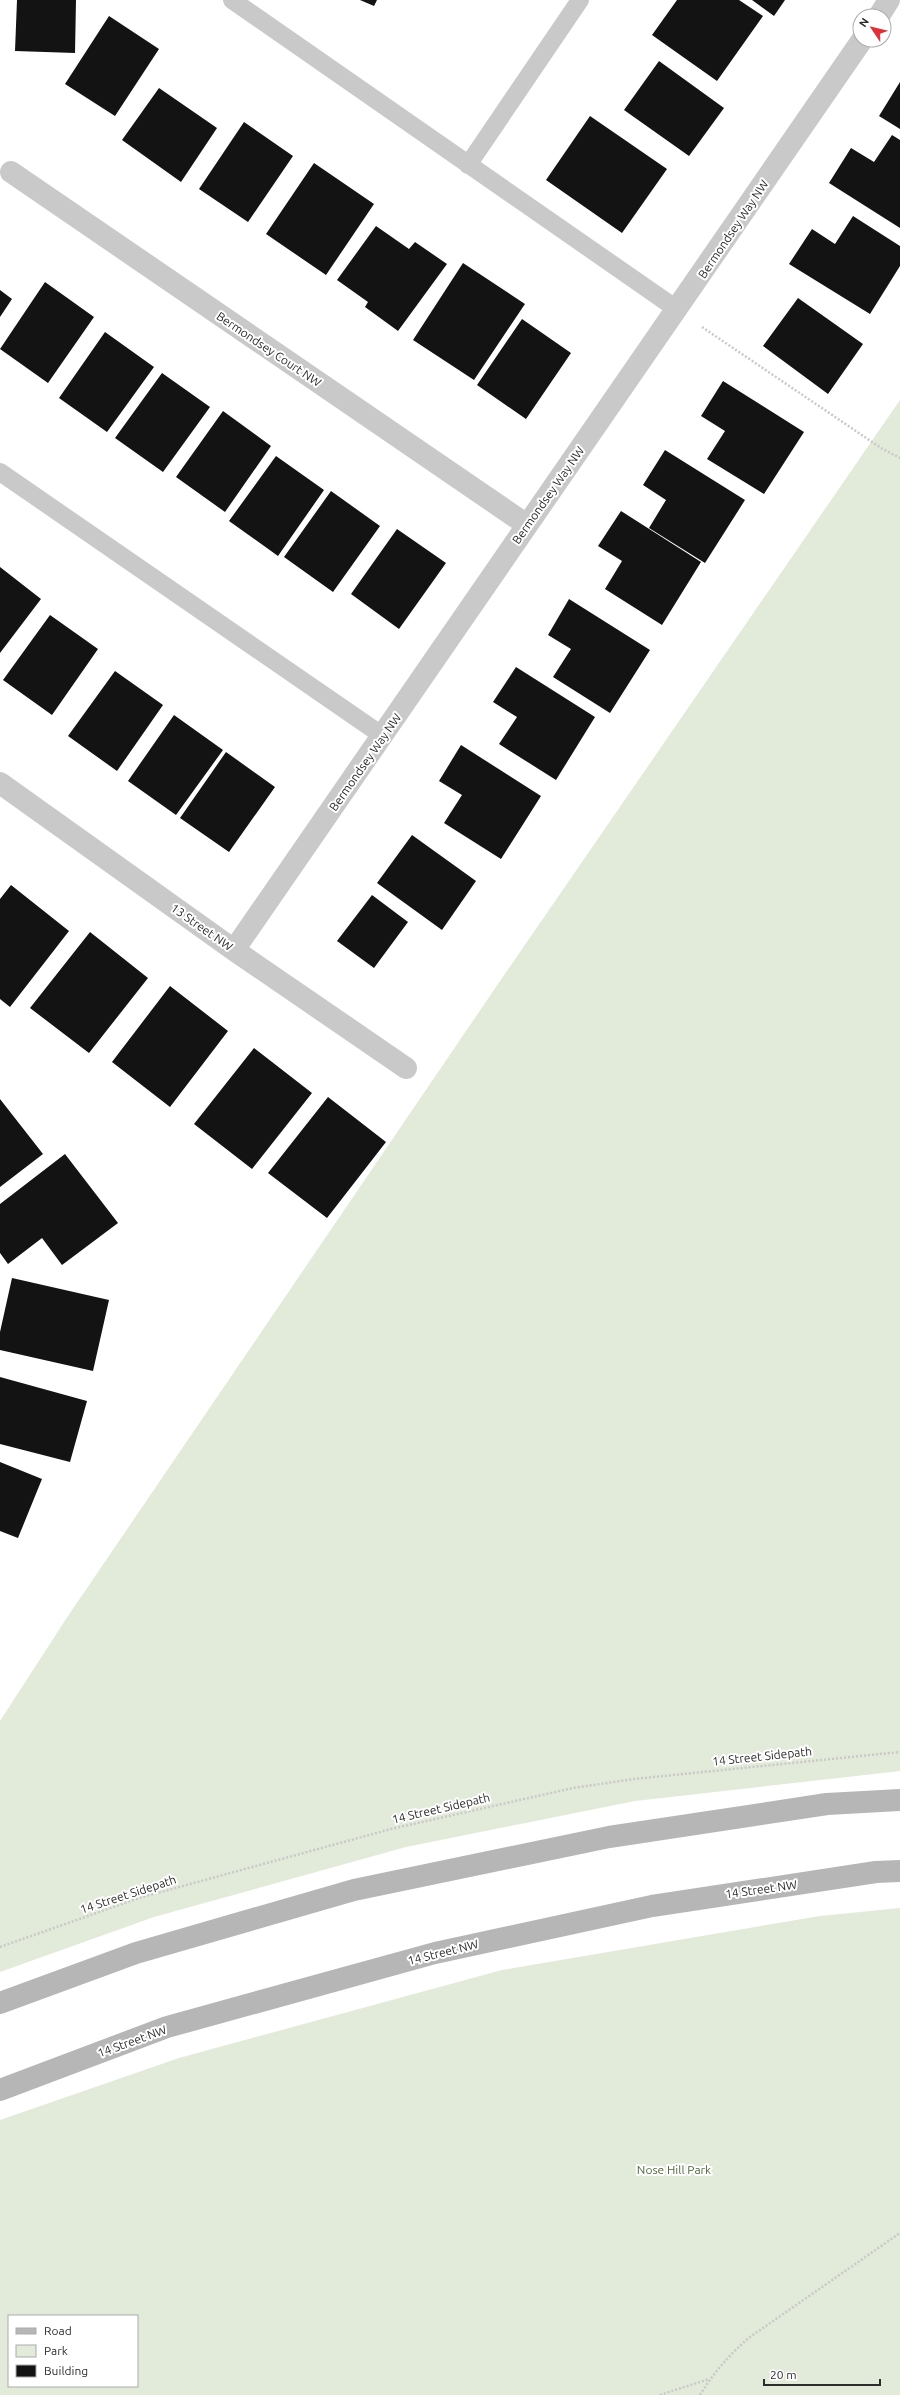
<svg xmlns="http://www.w3.org/2000/svg" width="900" height="2395" viewBox="0 0 900 2395" font-family="Ubuntu,sans-serif">
	<style>
		.green { fill: #e2ead9; fill-rule: evenodd }
		.building { fill: #131313 }
		.lines { fill: none; stroke-linecap: round; stroke-linejoin: round }
		.path { stroke: #c9c9c9; stroke-width: 2.5; stroke-dasharray: 2 2; stroke-linecap: butt }
		.lane { stroke: #c9c9c9; stroke-width: 18 }
		.street { stroke: #c9c9c9; stroke-width: 22 }
		.secondary { stroke: #b6b6b6; stroke-width: 22 }
		.labels { text-anchor: middle; dominant-baseline: central; stroke-width: 4; stroke-linejoin: round; paint-order: stroke }
		.street-label { font-size: 12px; fill: #2c2c2c; stroke: #fff }
		.park-label { font-size: 12px; fill: #4e663b; stroke: #fff }
	</style>
	<rect width="100%" height="100%" fill="#fff"/>
	<path class="green" d="M900,400V1771L635,1801L406,1847L154,1917L0,1972V1721L66,1619L498,984Z
		M900,1908V2395H0V2120L179,2058L502,1970L820,1916ZM9,2316H137V2386H9Z"/>
	<path class="building" d="M17,0H76L75,53L15,51Z
		M360,0H377L374,6Z
		M677,0H739L763,16L717,81L652,35Z
		M752,0H785L774,16Z
		M109,16L159,49L115,116L65,84Z
		M659,61L724,108L689,156L624,110Z
		M900,82V129L879,116Z
		M159,88L217,128L181,182L122,140Z
		M590,116L667,169L622,233L546,180Z
		M244,122L293,156L248,222L199,189Z
		M892,135L900,140V228L829,183L851,148L874,162Z
		M314,163L374,204L326,275L266,234Z
		M853,216L900,246V266L870,314L789,264L812,229L835,244Z
		M376,226L409,249L415,242L447,264L398,331L365,307L368,302L337,280Z
		M463,263L525,304L474,380L413,340Z
		M45,282L94,317L48,383L0,349Z
		M0,290L12,299L0,317Z
		M798,298L863,344L828,394L763,346Z
		M522,319L571,353L526,419L477,385Z
		M105,332L154,367L107,432L59,398Z
		M162,373L210,407L163,472L115,438Z
		M723,381L804,432L764,494L707,459L725,431L701,416Z
		M223,411L271,446L225,512L176,477Z
		M665,450L745,500L705,563L649,528L666,500L643,485Z
		M276,456L324,490L278,556L229,521Z
		M331,491L380,526L333,592L284,557Z
		M621,511L701,562L662,625L605,589L622,561L598,546Z
		M397,529L446,563L399,629L351,594Z
		M0,567L41,599L0,653Z
		M569,599L650,650L610,713L553,677L571,649L548,635Z
		M50,615L98,649L52,715L3,680Z
		M516,667L595,717L556,780L499,744L517,717L493,702Z
		M115,671L163,705L117,771L68,736Z
		M174,715L223,750L176,815L128,781Z
		M461,745L541,796L501,859L444,823L462,795L439,781Z
		M226,752L275,787L229,852L180,818Z
		M412,835L476,881L442,930L377,883Z
		M11,885L69,931L10,1007L0,999V899Z
		M372,895L408,922L374,968L337,941Z
		M90,932L148,978L89,1053L30,1008Z
		M170,986L228,1031L170,1107L112,1062Z
		M254,1048L312,1093L252,1169L194,1124Z
		M328,1097L386,1142L327,1218L268,1173Z
		M0,1099L43,1154L0,1187Z
		M65,1154L118,1223L62,1265L42,1238L8,1264L0,1253V1204Z
		M12,1278L109,1300L93,1371L0,1350V1332Z
		M0,1377L87,1401L70,1462L0,1444Z
		M0,1462L42,1479L18,1538L0,1531Z"/>
	<g class="lines">
		<path class="path" d="M702,327L881,448L900,458
			M0,1947L139,1898L391,1829L573,1788L634,1779L900,1752
			M660,2395L709,2379
			M700,2395C714,2372 730,2354 750,2337L900,2233"/>
		<path class="lane" d="M232,0L678,310
			M468,165L580,0
			M0,472L383,736"/>
		<path class="street" d="M879,16L889,0
			M11,172L527,525
			M0,783L234,950L406,1068
			M234,950L862,40"/>
		<path class="secondary" d="M0,2003L136,1953L354,1890L609,1837L827,1804L900,1800
			M0,2090L167,2027L435,1953L652,1906L876,1872L900,1871"/>
	</g>
	<g class="labels">
		<g class="street-label">
			<text transform="translate(733 229) rotate(-56)">Bermondsey Way NW</text>
			<text transform="translate(269 349) rotate(34)">Bermondsey Court NW</text>
			<text transform="translate(548 495) rotate(-55)">Bermondsey Way NW</text>
			<text transform="translate(365 762) rotate(-55)">Bermondsey Way NW</text>
			<text transform="translate(202 927) rotate(35)">13 Street NW</text>
			<text transform="translate(762 1756) rotate(-6)">14 Street Sidepath</text>
			<text transform="translate(441 1808) rotate(-13)">14 Street Sidepath</text>
			<text transform="translate(761 1889) rotate(-8)">14 Street NW</text>
			<text transform="translate(128 1894) rotate(-18)">14 Street Sidepath</text>
			<text transform="translate(443 1952) rotate(-14)">14 Street NW</text>
			<text transform="translate(132 2041) rotate(-20)">14 Street NW</text>
		</g>
		<g class="park-label">
			<text x="674" y="2169">Nose Hill Park</text>
		</g>
	</g>
	<rect x="8" y="2315" width="130" height="72" fill="#ffffff" stroke="#ababab"/>
	<rect x="16" y="2328" width="20" height="6" fill="#b6b6b6" stroke="#ababab"/>
	<text x="44" y="2335" font-size="12" fill="#2c2c2c">Road</text>
	<rect x="16" y="2345" width="20" height="12" fill="#e2ead9" stroke="#ababab"/>
	<text x="44" y="2355" font-size="12" fill="#2c2c2c">Park</text>
	<rect x="16" y="2365" width="20" height="12" fill="#131313" stroke="#ababab"/>
	<text x="44" y="2375" font-size="12" fill="#2c2c2c">Building</text>
	<g transform="translate(872 28) rotate(305)"><circle r="19" fill="#ffffff" stroke="#ababab"/>
	<path d="M0-3L7 15L0 10L-7 15Z" fill="#e0303a"/>
	<text y="-6" font-size="11" font-weight="bold" text-anchor="middle" fill="#2c2c2c">N</text>
	</g>
	<path d="M764 2379v6h116v-6" fill="none" stroke="#2c2c2c" stroke-width="2"/>
	<text x="770" y="2379" font-size="12" fill="#2c2c2c" stroke="#ffffff" stroke-width="3" paint-order="stroke">20 m</text>
</svg>
